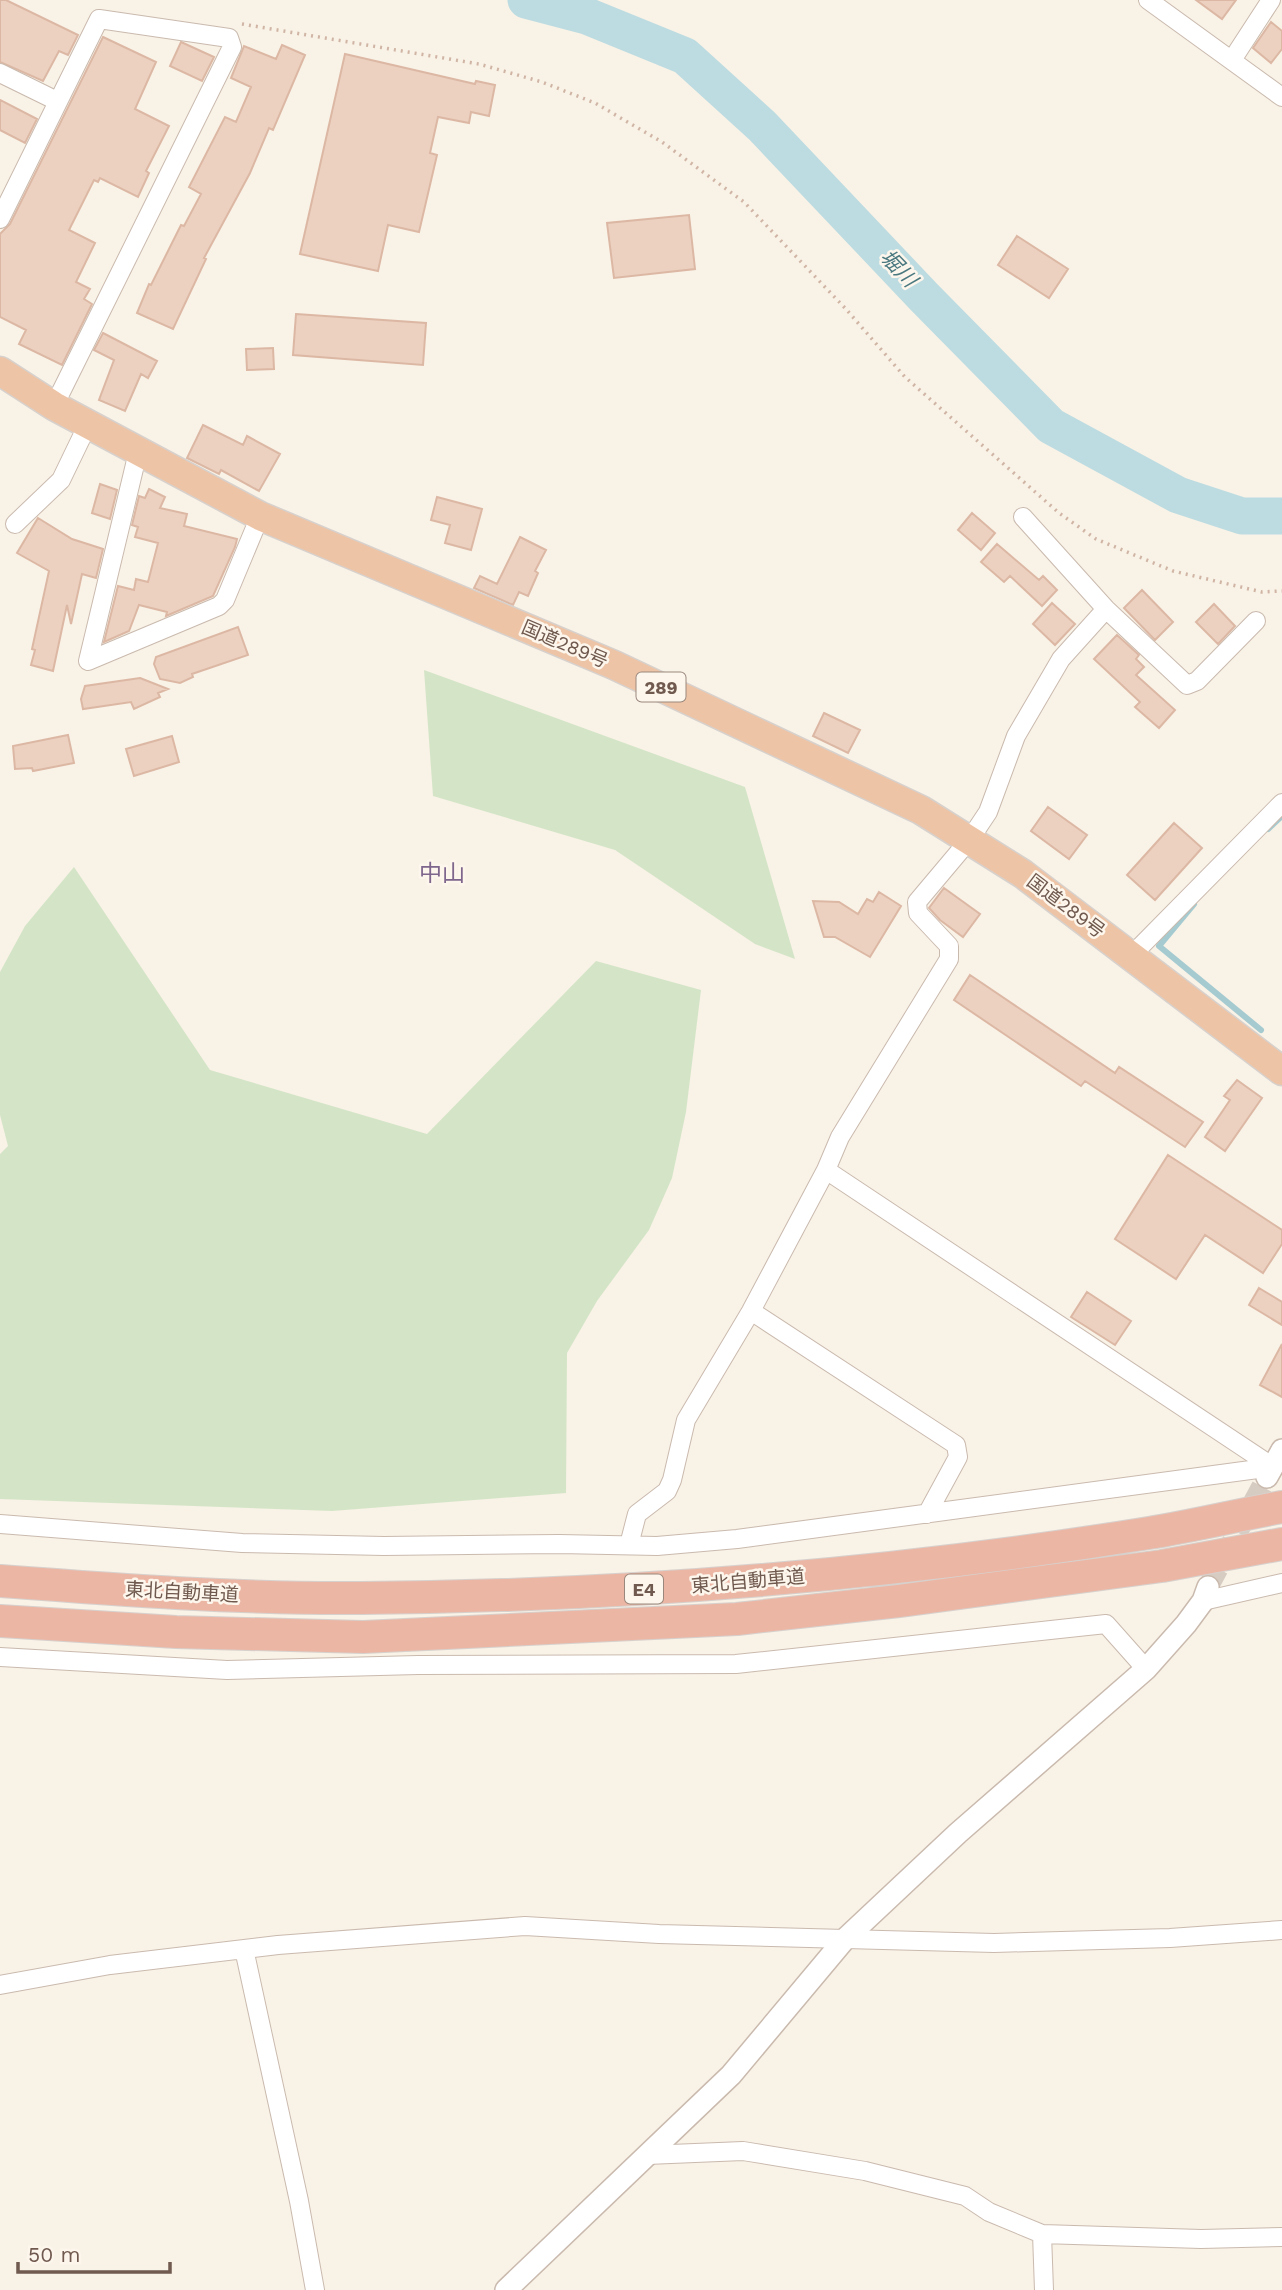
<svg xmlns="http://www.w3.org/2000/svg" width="1282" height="2290" viewBox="0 0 1282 2290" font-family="'Work Sans','Noto Sans JP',sans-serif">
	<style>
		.green { fill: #d4e5c7 }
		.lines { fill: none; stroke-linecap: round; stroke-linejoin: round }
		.stream { stroke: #a5cbd1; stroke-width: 6 }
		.river { stroke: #bddce1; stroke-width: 37 }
		.building { fill: #ecd1c1; stroke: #dcb8a4; stroke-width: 2 }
		.tertiary-tunnel { stroke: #d7ccc1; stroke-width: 21; stroke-dasharray: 21 10; stroke-linecap: butt }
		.minor-casing { stroke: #cabaae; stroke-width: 20 }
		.tertiary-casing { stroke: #cabaae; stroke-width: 24 }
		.trunk-casing { stroke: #d7d1cd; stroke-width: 31 }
		.motorway-casing { stroke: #d7d1cd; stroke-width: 34 }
		.path { stroke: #d0b5a5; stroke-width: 3.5; stroke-dasharray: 2 5; stroke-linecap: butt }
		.minor { stroke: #fff; stroke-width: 18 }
		.tertiary { stroke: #fff; stroke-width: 21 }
		.trunk { stroke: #eec4a6; stroke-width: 28 }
		.motorway { stroke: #ecb6a5; stroke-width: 32 }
		.labels { text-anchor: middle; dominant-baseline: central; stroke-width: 5; stroke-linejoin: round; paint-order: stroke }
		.shield { fill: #fdf6ec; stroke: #9a887d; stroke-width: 2 }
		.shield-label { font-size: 18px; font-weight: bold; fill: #70594e }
		.street-label { font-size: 19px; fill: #70594e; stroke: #fdf6ec }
		.water-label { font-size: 21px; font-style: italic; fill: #4b7980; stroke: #fdf6ec }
		.quarter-label { font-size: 23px; fill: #7e668c; stroke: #fdf6ec }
	</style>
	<rect width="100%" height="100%" fill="#f9f2e7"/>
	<path class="green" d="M424,670L745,787L795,959L755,944L615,850L433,796Z
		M74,867L210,1070L427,1134L596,961L701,990L686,1112L672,1178L649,1230L597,1301L567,1353L566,1493L332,1511L0,1499V1154L8,1146L0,1115V972L25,926Z"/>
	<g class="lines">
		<path class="stream" d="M1268,829L1282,816
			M1194,904L1159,946L1261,1030"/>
		<path class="river" d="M526,0L587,16L685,56L762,126L924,297L1051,426L1178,495L1242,516H1282"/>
	</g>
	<path class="building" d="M0,0H6L78,35L68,55L59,51L43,81L0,62Z
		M1196,0H1236L1222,19Z
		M1271,22L1282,31V49L1271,63L1253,48Z
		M103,37L156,62L135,109L169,126L146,171L149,173L138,197L100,178L98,182L94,180L69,230L95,243L76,282L90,289L84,299L92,304L62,365L19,344L26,330L0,317V234L10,224Z
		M181,42L214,57L202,81L170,66Z
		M282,45L305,55L273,130L269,128L250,173L204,258L206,259L173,329L137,313L149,284L151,285L181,225L184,226L201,194L189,187L225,117L236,122L251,87L231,78L244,46L276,59Z
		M345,54L475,84L476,81L495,85L489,116L471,112L469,123L438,117L430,153L437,155L419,232L388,225L378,271L300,254Z
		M0,100L37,119L25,143L0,130Z
		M689,215L695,269L614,278L607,223Z
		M1017,236L1068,269L1049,298L998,265Z
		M296,314L426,323L423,365L293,355Z
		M103,333L157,361L148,378L141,374L125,411L99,400L114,360L94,350Z
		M273,348L274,369L247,370L246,349Z
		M203,425L243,445L247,436L280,454L259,491L221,470L219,474L187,458Z
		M100,484L117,490L110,519L92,513Z
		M149,489L165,497L160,508L187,514L184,526L237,539L235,547L213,596L166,616L167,612L139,605L129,631L104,642L118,586L134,590L136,579L148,582L158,543L135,537L138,527L132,525L139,496L145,498Z
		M437,497L482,509L471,550L445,543L450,525L431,520Z
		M972,513L995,533L981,550L958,530Z
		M38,518L72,539L103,549L96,578L82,574L71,624L67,605L53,671L31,665L35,650L32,649L49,571L17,553Z
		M520,537L546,550L535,571L538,573L528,596L519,592L513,605L474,588L480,576L497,584Z
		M997,544L1039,580L1043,576L1057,590L1042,606L1010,576L1004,582L981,562Z
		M1142,590L1173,622L1155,640L1124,608Z
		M1052,603L1075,624L1055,645L1033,624Z
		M1214,604L1235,626L1218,644L1196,622Z
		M238,627L248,655L192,674L193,677L180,683L160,679L154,664L156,657Z
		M1117,635L1139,655L1136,659L1144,667L1136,675L1175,710L1159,728L1135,707L1140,702L1094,659Z
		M140,678L168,689L158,693L160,697L134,709L131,702L83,709L81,699L85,686Z
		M824,713L860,730L848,753L813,736Z
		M68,735L74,763L33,771L32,768L15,769L13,746Z
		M172,736L179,762L134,776L126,749Z
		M1048,807L1087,835L1069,859L1031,831Z
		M1174,823L1202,848L1155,900L1127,875Z
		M944,888L980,914L963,937L940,920L929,908Z
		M879,892L901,906L870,957L835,937H824L813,901L839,902L858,914L867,899L873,902Z
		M970,975L1115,1073L1119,1067L1203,1122L1185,1147L1085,1081L1081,1086L954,1000Z
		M1237,1080L1262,1098L1225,1151L1205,1137L1230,1100L1224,1096Z
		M1168,1155L1282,1230V1244L1263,1273L1205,1235L1176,1279L1115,1239Z
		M1259,1288L1282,1302V1325L1249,1305Z
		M1087,1292L1131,1321L1115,1345L1071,1317Z
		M1282,1344V1397L1260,1385Z"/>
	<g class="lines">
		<path class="tertiary-tunnel" d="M1208,1587L1267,1477"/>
		<g class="minor-casing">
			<path id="minor" d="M1148,0L1282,97
				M1232,60L1271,0
				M0,73L57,101
				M0,219L99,19L229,38L232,47L54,406
				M138,452L88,661L219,606L225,600L260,516
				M1023,517L1106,609L1187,685L1197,681L1256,621
				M15,524L61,480L88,424
				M1131,956L1282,803
				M826,1170L1273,1467
				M751,1311L956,1445L958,1457L927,1514
				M0,1524L242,1543L384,1546L559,1544L657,1546L737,1539L1273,1467
				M629,1545L637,1514L667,1491L672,1480L686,1420L751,1311L826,1170L840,1137L949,959V946L918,913L917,902L970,839L988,812L1016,736L1061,659L1106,609
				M1203,1601L1282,1583
				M0,1657L227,1670L418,1665L736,1664L1106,1624L1146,1669
				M244,1949L299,2201L315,2290
				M0,1985L110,1965L278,1945L525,1926L659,1934L994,1943L1170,1938L1282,1930
				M647,2155L743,2151L865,2171L965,2196L989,2212L1042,2234L1201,2239L1282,2237
				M1042,2234L1044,2290"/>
		</g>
		<g class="tertiary-casing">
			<path id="tertiary" d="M1267,1477L1282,1450
				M506,2290L731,2075L844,1940L958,1833L1146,1669L1186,1624L1203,1601L1208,1587"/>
		</g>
		<g class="trunk-casing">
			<path id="trunk" d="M0,371L54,406L260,516L614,665L921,810L1023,874L1282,1071"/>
		</g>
		<g class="motorway-casing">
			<path id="motorway" d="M0,1581C120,1590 241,1599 362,1598C626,1596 888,1575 1149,1533C1193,1526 1238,1515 1282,1507
				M0,1621L176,1632L363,1637L737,1619L899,1601L1162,1566L1282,1544"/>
		</g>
		<path class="path" d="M242,24L479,64L542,82L595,103L662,142L744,202L845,308L905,377L1059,513L1096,539L1173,571L1262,592L1282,591"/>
		<use href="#minor" class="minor"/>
		<use href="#tertiary" class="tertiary"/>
		<use href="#trunk" class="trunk"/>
		<use href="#motorway" class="motorway"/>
	</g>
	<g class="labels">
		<g class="shield">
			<rect x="636.5" y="672.5" width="49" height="29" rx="5"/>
			<rect x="625" y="1574.5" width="38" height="29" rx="5"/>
		</g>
		<g class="shield-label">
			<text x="661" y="687">289</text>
			<text x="644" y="1589">E4</text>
		</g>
		<g class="street-label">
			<text transform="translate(565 644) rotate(23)">国道289号</text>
			<text transform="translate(1066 906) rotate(37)">国道289号</text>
			<text transform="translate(748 1581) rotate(-5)">東北自動車道</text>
			<text transform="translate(182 1592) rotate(3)">東北自動車道</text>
		</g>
		<g class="water-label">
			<text transform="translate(899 268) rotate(46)">堀川</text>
		</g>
		<g class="quarter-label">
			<text x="442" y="873">中山</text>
		</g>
	</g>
	<path d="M18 2262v10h152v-10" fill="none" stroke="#70594e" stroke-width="3.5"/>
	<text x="28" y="2262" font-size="21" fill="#70594e" stroke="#fdf6ec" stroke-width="5" paint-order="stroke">50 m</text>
</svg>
